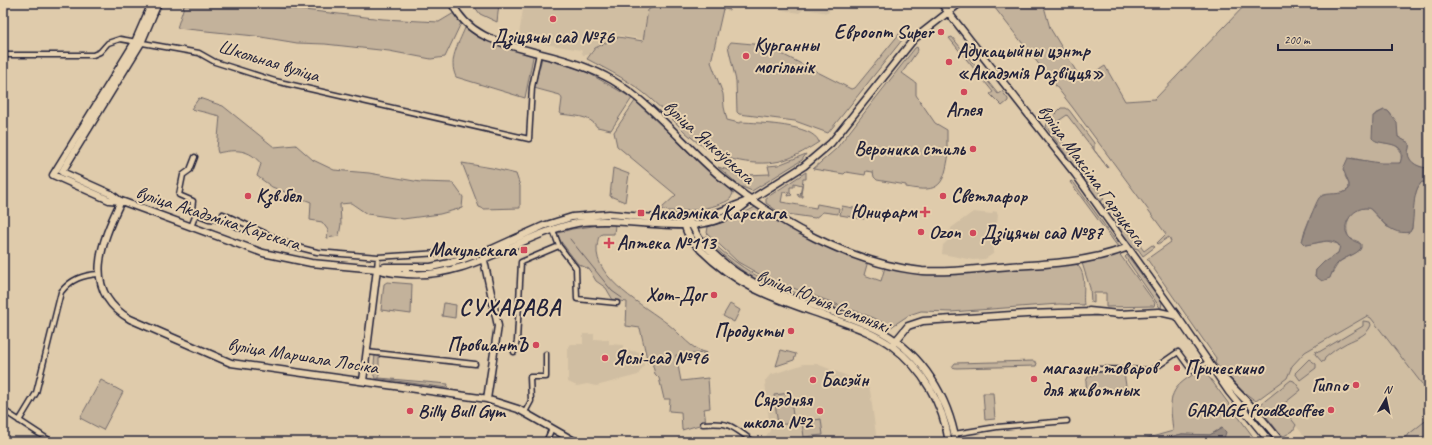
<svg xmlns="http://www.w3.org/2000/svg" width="1432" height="445" viewBox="0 0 1432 445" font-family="Caveat,sans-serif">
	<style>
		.built { fill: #d0bea2 }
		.green { fill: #c3b29b; stroke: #726a6b }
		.water { fill: #9a8d82; stroke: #6a6266 }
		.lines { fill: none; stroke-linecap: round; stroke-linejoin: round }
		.stream { stroke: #6a6266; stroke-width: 1 }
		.street-casing { stroke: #22223b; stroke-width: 7 }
		.secondary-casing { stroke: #22223b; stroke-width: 9 }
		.street { stroke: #e7d2b0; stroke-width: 4 }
		.secondary { stroke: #e7d2b0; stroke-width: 6 }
		.poi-dot { fill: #d1495b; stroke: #e7d2b0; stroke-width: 1.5 }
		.labels { text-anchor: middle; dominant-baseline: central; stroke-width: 4; stroke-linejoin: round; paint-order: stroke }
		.poi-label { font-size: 19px; font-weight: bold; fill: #22223b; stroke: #e7d2b0; text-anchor: start }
		.street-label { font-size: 19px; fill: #22223b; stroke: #e7d2b0 }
		.district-label { font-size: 23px; font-weight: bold; letter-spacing: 1px; fill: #22223b; stroke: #e7d2b0 }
	</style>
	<rect width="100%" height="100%" fill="#dfcbab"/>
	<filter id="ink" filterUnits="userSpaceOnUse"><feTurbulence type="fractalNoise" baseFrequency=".025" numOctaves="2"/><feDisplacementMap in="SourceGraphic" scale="8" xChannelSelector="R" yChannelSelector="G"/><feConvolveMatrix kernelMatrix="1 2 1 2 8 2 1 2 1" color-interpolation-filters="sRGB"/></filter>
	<g filter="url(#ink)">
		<path class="built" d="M524,3H648L643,39L617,35L594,48L588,55H583L581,50L545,44L532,38L519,35Z
			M767,3H832L828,13L804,9L799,13L766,7Z
			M993,211L997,212L998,215L993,254L985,259L973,260L942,254L943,245L950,238L951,228L973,212L992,214Z
			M1367,316L1371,318L1429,393V418L1399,442H1309L1269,392L1288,376L1292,366L1305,352Z
			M583,334H594V339L609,340V344L623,345V350L641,352L644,365L638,375L596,386L587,384L577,386L568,382V347L570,344H583Z
			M804,364H817L865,383L870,390L877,442H766L765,437L770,431L765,381L770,375Z"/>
		<path class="green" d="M185,3H242L383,19L439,22L454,13L461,23L445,57L431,59L389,51L325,44L297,43L255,36L177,28Z
			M472,3H499L497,22L480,14Z
			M660,3H705L717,6L724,5L730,10L723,9L711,62L723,94L724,107L727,120L739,123L741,122C759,123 813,124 819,142C808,149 797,156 784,160C758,168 720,160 698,143C681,130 667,113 651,99C632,82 610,71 587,59L595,48L618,37L643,41L648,10Z
			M991,3H1043L1050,28L1082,81L1105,66L1125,101L1155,99L1247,3H1429V168C1421,168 1408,164 1408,154C1408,150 1410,147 1409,143L1398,137L1396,121L1389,112L1384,110L1375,114L1373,132L1376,141C1390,145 1403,141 1401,162C1395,168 1361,160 1352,158L1345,176L1349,184V189L1312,213L1304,233L1302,242L1305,245L1327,241L1338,244L1340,249L1338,253L1316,270L1315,276L1331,275L1339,262L1360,250L1359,242L1349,238C1342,223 1352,206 1369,208L1387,227L1408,233L1412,229C1413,217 1412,190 1422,182L1429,183V393L1371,318L1367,316L1305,352L1292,366L1287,378L1256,401L1242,391L1215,363L1216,358L1147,259L1171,242L1169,237L1158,244L1157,243L1166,234L1073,108Z
			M465,28L479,38L532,54L533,57L525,98L456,77C448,60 458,45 465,28Z
			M903,32L906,35L828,133L795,121L739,114L737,112L736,81L728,46L731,42L764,45L851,89L855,88L900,33Z
			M952,37L998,94L1002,91L1008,99V101L1002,106L990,94L993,92L949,38Z
			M915,48L917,47L918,50L902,73L916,83V95L935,123L947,130V150L949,153C944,184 941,194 906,187V185L877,180L874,177L873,172L866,171L865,175L846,172L844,174L813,169L836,149Z
			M542,58L583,70L632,98L611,130L597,127C590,115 573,116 560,114L562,99L560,95L534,88Z
			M199,98L223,106L274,147L296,145L313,160L334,170L369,173L420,182L453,183L463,197L462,208L440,214L403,219L367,214L351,203L340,204L341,224L339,236L327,238L328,230L322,222L310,220L311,202L272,187L257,176L261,164C250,149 235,149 218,153L217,149L220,116L191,109Z
			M635,101L713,174L731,189L733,194C732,195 731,198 730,199C720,208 672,215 661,209L676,195L617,146L614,132Z
			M1061,108H1066L1069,110L1094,143V150L1108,168L1067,115L1051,126L1104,199L1101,201H1099L1046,127L1048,121Z
			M806,154L802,160L752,191L740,186L718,167L745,175L770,174L768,166L778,165Z
			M462,163L492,168L516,174L520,186V208L484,209L479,207Z
			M613,168L629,174L625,202L610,196Z
			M806,172V179H803L801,195H803V197H799L797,194L800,195L802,185L794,183V187H790V193L792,195L788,196L789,193L783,192L781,202L816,208L817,204L839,208L838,214L823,212L815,218L780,213L766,203V198Z
			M1071,181L1074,183L1118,244V247L1070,182Z
			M1107,201L1144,251L1152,245L1155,247L1143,256L1138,249L1134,248L1102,206Z
			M757,206L868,261L864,275L881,281L885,267L921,272L1076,264C1088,273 1082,293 1084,305L1059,304L951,312L921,311L909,315L891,327L874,318L766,278L738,262L707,233L708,227L735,218Z
			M842,206L865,210L864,219L840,215Z
			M600,225H615L614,234H602C597,237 598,242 597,247C594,279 645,306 668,324C681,334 691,350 707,353L676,355L681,381L708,378L710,408L704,409L706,423L682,430L681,412L669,411L670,399H664L659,378L655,374L652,362L648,363L640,328L626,326L627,302L613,300L606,288L596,281L589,269L578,264L555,234L572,229Z
			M706,236C730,260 755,278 787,290C800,294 839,304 847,311C817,304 772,290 746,273C731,263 717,250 704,237Z
			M1118,252L1155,303L1154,306L1106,307V293H1094V303L1091,302L1090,288L1082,263Z
			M1127,255L1162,302L1161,309L1125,257Z
			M387,282L412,284L411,314L381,310L384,284Z
			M444,303L456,305L455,318L442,316Z
			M730,304L740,310L734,322L723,316Z
			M1363,321L1370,322L1371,325C1367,337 1352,339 1343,345C1337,348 1331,353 1325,358L1324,361L1322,362L1315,354L1316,351L1319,352L1363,326Z
			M781,350L796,354L794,360L776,366Z
			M375,355H381L379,358V378L448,384L447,388L375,378L373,373Z
			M1309,359L1316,364V368L1300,380L1295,373Z
			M1034,361L1037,363L1036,366L956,368L952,367L955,363Z
			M1203,369L1257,442H1223L1225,439L1222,428L1210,435L1182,434L1150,442H1134L1173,431C1169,394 1168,388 1203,369Z
			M1116,371L1124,373L1127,392L1087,395L1086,381L1088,377L1098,372Z
			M101,380L123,392L103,430L80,418Z
			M1291,380L1294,381L1301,390L1281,406L1296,425L1293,431L1284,436L1280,434L1259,407L1261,404Z
			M790,393L794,423L778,425L774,395Z
			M983,393H993L995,419L985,420Z
			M1429,418V442H1399Z
			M821,419L823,435L804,437L802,422Z"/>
		<path class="water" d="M1384,110L1388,111L1397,123L1398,137L1409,143C1410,147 1408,150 1408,153C1409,164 1421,168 1429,168V183L1422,182C1410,192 1416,223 1410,232C1385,237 1376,208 1367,208C1353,207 1338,227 1350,238C1352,241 1357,242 1361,244V248C1356,256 1344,256 1337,264C1333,268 1332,273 1330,278L1322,281L1315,276L1316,270L1324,262L1338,253L1340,246C1332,236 1316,244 1305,245L1302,242C1302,239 1317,198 1320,197C1328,191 1341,197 1349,189V184L1343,169L1348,158L1380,163H1400C1410,138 1378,147 1372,138L1373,116Z
			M1222,428L1226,432L1223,442H1150L1182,434L1210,435Z"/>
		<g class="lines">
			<path class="stream" d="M570,239L612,291L622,298"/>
			<g class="street-casing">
				<path id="street" d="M3,55H93L100,52L108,43L120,39L199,53L215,62L275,81L529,139L532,87L539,53
					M195,157L190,170L183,175L179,195L193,201L192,209L196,214L209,219L220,220L248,231L256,230
					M223,214L293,246L317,252L378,257L439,253
					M191,227L196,214
					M553,230L559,246L576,268L577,299L617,303
					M377,269L378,257
					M367,352L475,364
					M514,352L517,341L521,262L559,246
					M1093,369L1152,370L1178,352L1192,371H1196L1209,361
					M3,410L52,442
					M525,412L531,401L530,377H546V354
					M19,421L36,393L61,292C71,279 83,275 99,274
					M703,424C732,422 731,426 754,442
					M954,434L997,427L1067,421
					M546,442L552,428"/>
			</g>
			<g class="secondary-casing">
				<path id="secondary" d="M152,3L135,42L53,175L109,200L121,201L263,253L311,263L377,269L385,267H431L458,261L492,249L543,226L572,217L609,214L655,218H687L714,214L750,200
					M452,3C469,39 506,44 541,54C566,60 590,67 612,80C654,105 684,146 721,177C775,221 851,264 922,271C952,273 980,268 1010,266C1049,264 1089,262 1126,248
					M941,3L1076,175L1177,316L1229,392L1270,442
					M120,201L111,194L62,172L141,43L158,3
					M121,201C101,242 81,291 130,319L231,363L487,399
					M685,222C684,233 694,242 701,250C740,289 777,299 828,317C850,325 873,332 892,346C923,369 943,404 949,442
					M690,222C694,228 696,234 700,240C713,254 728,268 744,277C765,290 789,297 812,305C836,313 860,320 882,332C923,355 948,397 956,442
					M483,256L498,326L487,399
					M377,269C387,273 397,273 407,274C470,279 518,235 577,223C634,213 704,246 750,200L804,166L831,143L914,39L960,3
					M1089,311L1119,314L1159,312L1177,316
					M894,343L908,326L923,321L1027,314L1092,312
					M1221,375L1252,407L1281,442
					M363,381L377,269
					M483,398L518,409L576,442"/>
			</g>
			<use href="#street" class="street"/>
			<use href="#secondary" class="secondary"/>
		</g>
	</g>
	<g class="poi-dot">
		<circle cx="553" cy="19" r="4"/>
		<circle cx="941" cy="32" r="4"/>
		<circle cx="746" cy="56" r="4"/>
		<circle cx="949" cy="62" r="4"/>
		<circle cx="964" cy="92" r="4"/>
		<circle cx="973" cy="149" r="4"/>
		<circle cx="248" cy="196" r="4"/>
		<circle cx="943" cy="196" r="4"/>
		<path d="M923 206h4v4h4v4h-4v4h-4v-4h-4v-4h4z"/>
		<rect x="637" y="209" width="8" height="8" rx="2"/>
		<circle cx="921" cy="232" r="4"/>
		<circle cx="973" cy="233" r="4"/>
		<path d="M607 237h4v4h4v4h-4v4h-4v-4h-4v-4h4z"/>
		<rect x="520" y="246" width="8" height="8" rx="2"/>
		<circle cx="714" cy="295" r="4"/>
		<circle cx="791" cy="331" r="4"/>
		<circle cx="536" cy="345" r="4"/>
		<circle cx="605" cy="358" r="4"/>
		<circle cx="1177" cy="368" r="4"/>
		<circle cx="1034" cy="379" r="4"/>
		<circle cx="813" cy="380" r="4"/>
		<circle cx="1356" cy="385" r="4"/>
		<circle cx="1331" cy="410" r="4"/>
		<circle cx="410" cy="411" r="4"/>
		<circle cx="820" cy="411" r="4"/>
	</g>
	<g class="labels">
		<g class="poi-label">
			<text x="933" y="32" text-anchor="end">Евроопт Super</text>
			<text x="553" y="37" text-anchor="middle">Дзіцячы сад №76</text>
			<text x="754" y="45">Курганны<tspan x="754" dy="22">могільнік</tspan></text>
			<text x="957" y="51">Адукацыйны цэнтр<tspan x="957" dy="22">«Акадэмія Развіцця»</tspan></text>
			<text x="964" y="110" text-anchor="middle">Аглея</text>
			<text x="965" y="149" text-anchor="end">Вероника стиль</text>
			<text x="256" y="196">Кзв.бел</text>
			<text x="951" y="196">Светлафор</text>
			<text x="917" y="212" text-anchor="end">Юнифарм</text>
			<text x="649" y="213">Акадэміка Карскага</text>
			<text x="929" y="232">Ozon</text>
			<text x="981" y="233">Дзіцячы сад №87</text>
			<text x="617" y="243">Аптека №113</text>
			<text x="516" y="250" text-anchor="end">Мачульскага</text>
			<text x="706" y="295" text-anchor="end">Хот-Дог</text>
			<text x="783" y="331" text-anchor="end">Продукты</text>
			<text x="528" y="345" text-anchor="end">ПровиантЪ</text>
			<text x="613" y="358">Яслі-сад №96</text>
			<text x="1042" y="368">магазин товаров<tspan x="1042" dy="22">для животных</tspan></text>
			<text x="1185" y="368">Прическино</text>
			<text x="821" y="380">Басэйн</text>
			<text x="1348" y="385" text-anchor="end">Гиппо</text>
			<text x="812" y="400" text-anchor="end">Сярэдняя<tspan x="812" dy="22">школа №2</tspan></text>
			<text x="1323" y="410" text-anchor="end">GARAGE food&amp;coffee</text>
			<text x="418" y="411">Billy Bull Gym</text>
		</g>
		<g class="street-label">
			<text transform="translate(269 61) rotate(17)">Школьная вуліца</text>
			<text transform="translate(709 142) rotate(42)">вуліца Янкоўскага</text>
			<text transform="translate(1092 175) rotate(54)">вуліца Максіма Гарэцкага</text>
			<text transform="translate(218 218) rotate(18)">вуліца Акадэміка Карскага</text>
			<text transform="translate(823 301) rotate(22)">вуліца Юрыя Семянякі</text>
			<text transform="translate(303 356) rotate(9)">вуліца Маршала Лосіка</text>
		</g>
		<g class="district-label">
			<text x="510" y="307">СУХАРАВА</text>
		</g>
	</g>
	<rect width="1432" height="445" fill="none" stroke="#e7d2b0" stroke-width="16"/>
	<rect x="8" y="8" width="1416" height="429" fill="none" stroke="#22223b" stroke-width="1.5" filter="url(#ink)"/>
	<g transform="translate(1386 399) rotate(9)" stroke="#e7d2b0" stroke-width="3" paint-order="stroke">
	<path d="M0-3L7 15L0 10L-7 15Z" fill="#22223b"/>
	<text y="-6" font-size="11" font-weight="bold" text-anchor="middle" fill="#22223b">N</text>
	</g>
	<path d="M1278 44v6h114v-6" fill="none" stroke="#22223b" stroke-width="2"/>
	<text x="1284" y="44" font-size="12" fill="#22223b" stroke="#e7d2b0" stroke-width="3" paint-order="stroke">200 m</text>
</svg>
